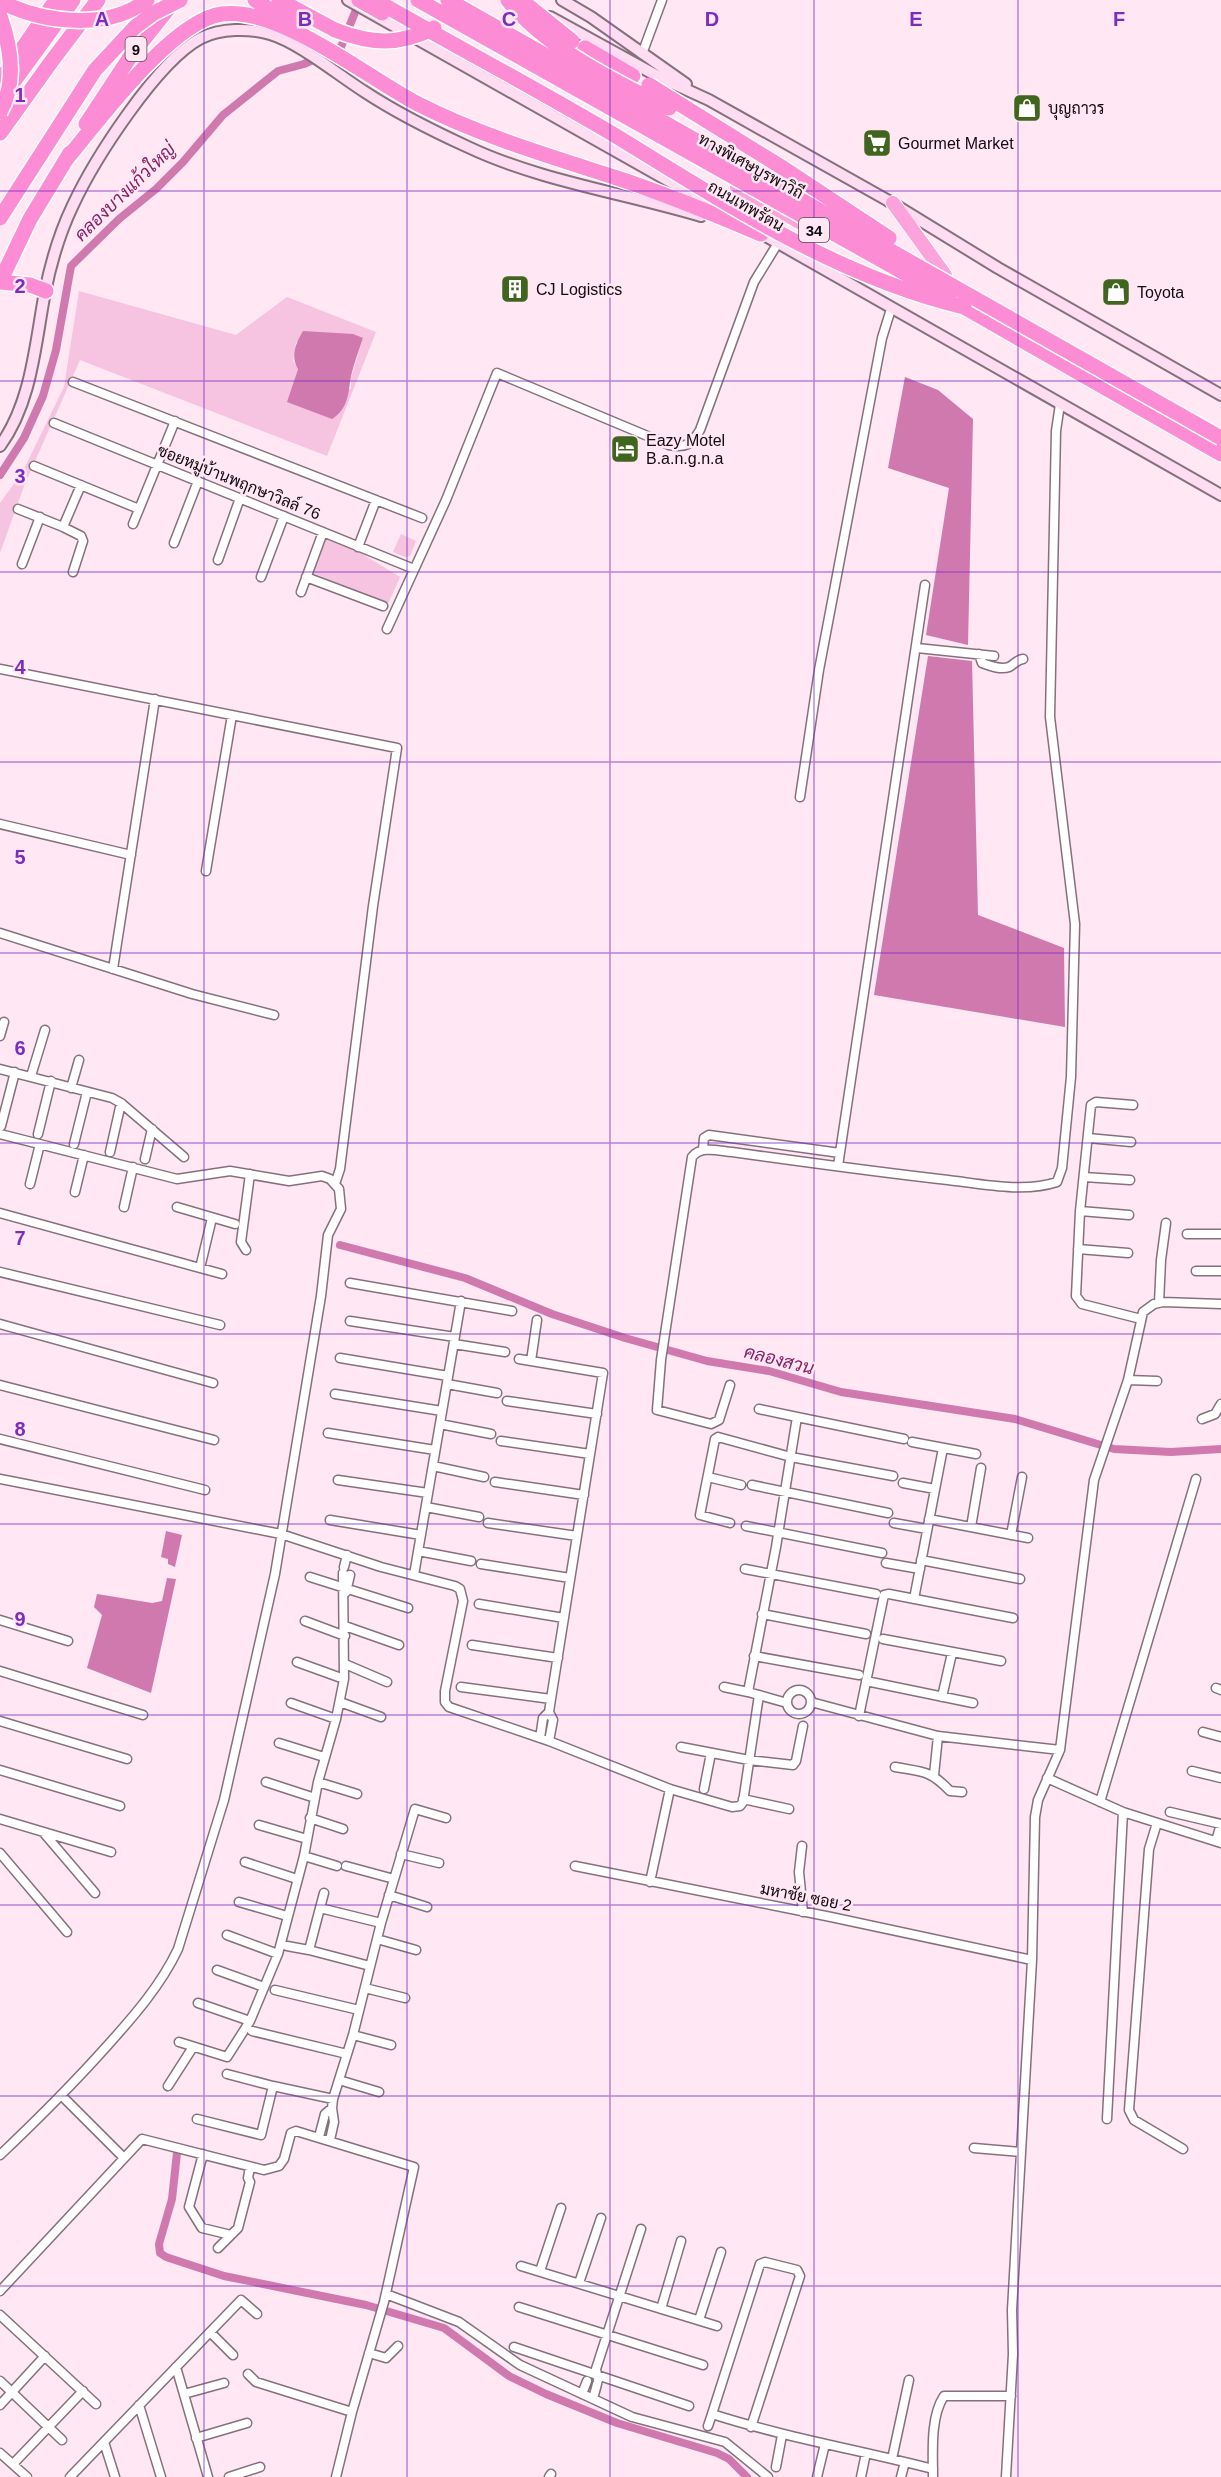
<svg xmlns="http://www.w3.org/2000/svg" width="1221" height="2477" viewBox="0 0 1221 2477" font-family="Helvetica,Sarabun,sans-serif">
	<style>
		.green { fill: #f6c3e0; fill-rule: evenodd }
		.water { fill: #cf79ae }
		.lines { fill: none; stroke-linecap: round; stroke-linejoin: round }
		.canal { stroke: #cf79ae; stroke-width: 8 }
		.minor-casing { stroke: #85717d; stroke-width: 11 }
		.secondary-casing { stroke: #85717d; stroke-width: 14 }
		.trunk-casing { stroke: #fff; stroke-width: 16 }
		.motorway-casing { stroke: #fff; stroke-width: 18 }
		.minor { stroke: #fff; stroke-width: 8 }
		.secondary { stroke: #fedcf2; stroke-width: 10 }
		.trunk { stroke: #fca3dc; stroke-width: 14 }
		.motorway { stroke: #fc8cd3; stroke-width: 15 }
		.motorway-bridge-casing { stroke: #fff; stroke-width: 18; stroke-linecap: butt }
		.motorway-bridge { stroke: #fc8cd3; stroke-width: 15 }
		.grid { fill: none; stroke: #7b2cbf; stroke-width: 1.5; stroke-opacity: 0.55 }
		.labels { text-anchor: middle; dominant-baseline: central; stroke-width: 5; stroke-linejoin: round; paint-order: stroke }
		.shield { fill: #ffe7f4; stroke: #584c53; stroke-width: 1.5 }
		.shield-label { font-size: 15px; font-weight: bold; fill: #110a0e }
		.poi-label { font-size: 16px; fill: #110a0e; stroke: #ffe7f4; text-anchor: start }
		.street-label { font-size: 16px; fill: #110a0e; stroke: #ffe7f4 }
		.water-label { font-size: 18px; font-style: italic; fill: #862067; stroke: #ffe7f4 }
		.grid-label { font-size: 20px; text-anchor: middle; font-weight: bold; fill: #7b2cbf; stroke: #ffe7f4; stroke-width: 5; stroke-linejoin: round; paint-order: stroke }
	</style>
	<rect width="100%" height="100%" fill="#ffe7f4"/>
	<path class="green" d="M79,291L236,335L287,297L376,332L327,456L80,360L24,486L0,553V503L23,471L64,387ZM363,338L351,378V389L288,402L298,368L293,361L296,342Z
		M401,534L416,541L410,556L405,557L393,552Z
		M326,539L359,552L400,577L388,604L313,573Z"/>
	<path class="water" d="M303,331L353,334L363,338C359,350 354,363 351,376C348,393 349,408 332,419L287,402L298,369C290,356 296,343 303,331Z
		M905,377L938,390L973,419L968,645L926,635L949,488L888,468Z
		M928,656L972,661L978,915L1064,948L1065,1027L874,995Z
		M166,1531L182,1535L175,1567L168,1564V1559L161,1557Z
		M167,1578L176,1579L151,1693L87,1668L102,1615L94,1607L97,1594L152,1603L162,1601Z"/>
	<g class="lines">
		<path class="canal" d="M0,475L24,438L43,396L56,350L71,266L119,219L156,189L183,162L223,115L278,71L304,64L341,47L360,0
			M340,1245L465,1278L552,1314L625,1338L707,1361L769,1371L841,1392L1015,1419L1114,1449L1171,1452L1221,1449
			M177,2153L172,2199L159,2244L160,2253L166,2257L224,2276L366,2305L444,2328L509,2376L546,2394L617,2423L717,2453L729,2459L747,2477"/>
		<g class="minor-casing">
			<path id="minor" d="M642,54L662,0
				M73,382L422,518
				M54,423L414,569
				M34,466L139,509
				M18,509L63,527
				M133,524L175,421
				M174,543L198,481
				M358,547L376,500
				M218,560L240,498
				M22,564L40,517
				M73,572L83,541L81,536L63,527L81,485
				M261,577L284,516
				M306,577L383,606
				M301,592L323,532
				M387,629L446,500L497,373L669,445C686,448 691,445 700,430L754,282L778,243
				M917,648L994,656
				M979,654L982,663C990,666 1001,670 1009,667C1015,664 1016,660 1023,659
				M0,669L397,748L373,906L340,1169L335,1184
				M800,797L819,670L882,338L891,309
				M0,824L131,855
				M206,871L232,715
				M0,933L192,994L274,1015
				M113,969L155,699
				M0,1036L4,1022
				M0,1069L112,1098L121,1103L184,1157
				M31,1076L45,1030
				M71,1088L79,1060
				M1133,1105L1096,1102L1091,1105L1080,1211L1076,1296L1082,1304L1141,1319
				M1,1126L15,1072
				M0,1134L177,1179L230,1171L289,1181L322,1176L330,1179L339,1189L341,1209L328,1235L321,1296L275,1574L224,1800L178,1949C161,1985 134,2016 107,2046C73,2084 37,2120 0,2155
				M38,1134L51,1081
				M1088,1138L1131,1142
				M74,1144L87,1092
				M703,1149L704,1138L709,1135L840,1153
				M110,1152L121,1103
				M145,1159L152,1129
				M838,1166L925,585
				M1084,1177L1130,1180
				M30,1184L40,1144
				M75,1192L84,1155
				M124,1207L133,1167
				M177,1207L235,1224
				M1080,1211L1129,1215
				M0,1213L222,1274
				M1187,1234H1221
				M1078,1249L1128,1253
				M246,1250L241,1242L250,1174
				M200,1268L212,1218
				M1196,1271H1221
				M0,1272L220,1325
				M350,1283L512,1311
				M1159,1303L1161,1260L1166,1223
				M350,1321L455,1337
				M0,1324L213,1383
				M454,1344L505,1352
				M340,1358L448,1376
				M519,1359L603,1373L551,1699L549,1712L553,1720L549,1741
				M531,1361L537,1320
				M1128,1380L1157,1381
				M447,1384L497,1393
				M0,1385L214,1440
				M730,1385L719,1420L711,1424L657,1410L661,1360L692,1157C701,1145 719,1151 732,1152C804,1162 876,1172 948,1180C982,1184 1024,1193 1057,1182L1062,1168L1071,1077L1075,924L1050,717L1056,431L1060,404
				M335,1394L442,1411
				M507,1401L597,1414
				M759,1409L797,1417L776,1547L748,1692L787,1703
				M797,1417L904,1439
				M1202,1419L1215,1414L1221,1404
				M440,1424L491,1434
				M328,1433L435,1450
				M0,1439L205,1490
				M501,1441L590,1454
				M912,1442L976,1454
				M433,1466L484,1477
				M708,1477L741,1485
				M0,1479L281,1534L381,1567L455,1586L460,1589L463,1601L445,1691V1702L449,1707L549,1741L670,1789L732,1807L740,1806L743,1802L759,1695
				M338,1480L428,1493
				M495,1482L584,1495
				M903,1483L935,1489
				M752,1485L888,1513
				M426,1507L479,1517
				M929,1519L1028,1538
				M330,1520L421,1535
				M488,1523L577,1536
				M730,1523L700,1515L715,1439L718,1437L791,1457L893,1476
				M894,1523L927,1529
				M746,1526L882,1553
				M971,1527L981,1468
				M1011,1535L1022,1477
				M418,1551L471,1561
				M921,1560L1020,1579
				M886,1563L920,1569
				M481,1564L570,1578
				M344,1567L347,1555
				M745,1569L876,1594
				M414,1575L461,1301
				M310,1577L408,1608
				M346,1592L350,1575
				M914,1599L943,1448
				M479,1604L564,1618
				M762,1614L866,1634
				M0,1620L68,1641
				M305,1621L345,1636
				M345,1626L399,1645
				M883,1639L1001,1661
				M472,1645L558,1658
				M754,1656L859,1675
				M297,1662L344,1679
				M345,1664L387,1682
				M0,1671L143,1715
				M866,1681L973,1703
				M461,1687L551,1699
				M724,1687L748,1692
				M1216,1688L1221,1690
				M787 1702a12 12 0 1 1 24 0a12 12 0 1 1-24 0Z
				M942,1697L952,1653
				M340,1702L381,1717
				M811,1702L938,1736L1060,1750
				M291,1703L336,1719
				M859,1716L884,1595L889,1594L1013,1618
				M0,1721L127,1759
				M1203,1732L1221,1737
				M540,1738L543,1718L549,1712
				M279,1743L324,1757
				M681,1747L749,1760L793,1765L796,1761L803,1726
				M895,1767C923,1772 930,1770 950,1791L962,1792
				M0,1770L120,1806
				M1192,1771L1221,1778
				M934,1775L938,1736
				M1047,1778L1123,1812L1221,1843
				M266,1782L315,1798
				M318,1782L357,1794
				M704,1789L711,1753
				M743,1799L789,1809
				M1100,1802L1196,1479
				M1170,1812L1221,1824
				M310,1818L343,1829
				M0,1819L111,1852
				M1157,1823L1149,1849L1129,2110L1134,2120L1183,2149
				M259,1825L307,1839
				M43,1832L95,1893
				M1216,1841L1221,1824
				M802,1846L799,1872L803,1912
				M0,1853L67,1932
				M401,1854L439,1863
				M304,1856L337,1866
				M245,1862L297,1879
				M346,1866L394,1879
				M575,1866L831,1917L1032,1960
				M650,1882L670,1789
				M389,1895L427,1907
				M239,1902L287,1916
				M320,1908L324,1893
				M227,1935L278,1954
				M377,1939L416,1950
				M287,1946L309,1950
				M370,1966L309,1950L320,1908L381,1923
				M217,1970L264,1987
				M365,1988L405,1998
				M275,1990L359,2010
				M198,2003L250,2021
				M252,2031L347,2054
				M353,2035L391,2045
				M179,2042L227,2057L250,2021L278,1954L304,1856L318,1782L336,1719L344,1679L343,1573
				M227,2074L273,2086
				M339,2080L379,2092
				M168,2086L193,2047
				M62,2096L123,2157
				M197,2119L261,2135L273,2086L333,2099L353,2035L381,1923L415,1809L446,1818
				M1107,2119L1123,1812
				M319,2137L325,2114L332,2108
				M330,2140L334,2122L332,2108L333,2099
				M974,2148L1020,2152
				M203,2154L189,2207L202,2228L231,2235L238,2228L250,2182L248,2178L250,2167
				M218,2248L231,2235
				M521,2266L717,2326
				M540,2271L561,2208
				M579,2283L601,2218
				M0,2291L142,2139L264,2170L279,2166L284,2159L291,2133L296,2131L414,2167L384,2302L352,2412L336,2477
				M386,2294L459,2322L520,2365L632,2417L725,2442L768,2477
				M519,2307L703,2365
				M661,2309L681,2241
				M0,2315L96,2404
				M699,2320L721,2252
				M210,2332L233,2355
				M514,2347L689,2406
				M369,2353L386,2358L398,2346
				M176,2367L208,2477
				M248,2374L256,2382L352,2412
				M598,2380L596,2369L641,2229
				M0,2381L62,2440
				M184,2394L224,2383
				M582,2394L587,2381
				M593,2399L597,2384
				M0,2405L45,2356
				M139,2405L161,2477
				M708,2426L712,2414
				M751,2427L800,2276L797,2270L765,2262L760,2264L712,2414C784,2437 859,2450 933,2469
				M196,2438L247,2423
				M104,2442L115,2477
				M0,2453L27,2477
				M892,2459L909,2380
				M13,2464L83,2391
				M776,2467L782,2435
				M70,2477L241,2300L257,2314
				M229,2477L260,2467
				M549,2477L551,2474
				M817,2477L825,2444
				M861,2477L866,2453
				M901,2477L905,2462
				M933,2477C933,2453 930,2417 944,2396H1011
				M1006,2477L1013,2354L1012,2310L1032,1960L1035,1817L1038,1800L1060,1750L1094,1480L1128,1380L1143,1312L1154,1304L1163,1302L1221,1304"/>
		</g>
		<g class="secondary-casing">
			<path id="secondary" d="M348,0L720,210
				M562,0L591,17L686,84
				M550,17L661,78L709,100L887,200L998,268L1221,395
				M757,231L1221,495
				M0,446C32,402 35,344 45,292C51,262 60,232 73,205C94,160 157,61 201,38C221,28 249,28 270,34C300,43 338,75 365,92C397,113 433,131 468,147C540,181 624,193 701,216"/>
		</g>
		<g class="trunk-casing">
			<path id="trunk" d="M737,187L817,232
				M893,203L945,275"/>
		</g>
		<g class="motorway-casing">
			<path id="motorway" d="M255,0L295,26
				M279,0L335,30
				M585,48L633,76
				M0,81L56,0
				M6,92L73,0
				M86,124L132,54L171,5
				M0,133L51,62L98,0
				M65,161C97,123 172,20 222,14C281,7 366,77 418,104C481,136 549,156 617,178C666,194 714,214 761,234
				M0,282L30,219L70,153
				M0,282L30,285L46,291
				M964,307L1221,454"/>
		</g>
		<use href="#minor" class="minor"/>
		<use href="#secondary" class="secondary"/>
		<use href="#trunk" class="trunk"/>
		<use href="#motorway" class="motorway"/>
		<g class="motorway-bridge-casing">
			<path id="motorway-bridge" d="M359,0L382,13
				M375,0C455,46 537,89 616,136C725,203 838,277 964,307
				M418,0L949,298
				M448,0L1221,438
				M508,0C545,47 615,82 669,108
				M521,0L572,41
				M0,1C42,23 108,31 147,0
				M0,16C11,47 17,82 0,112
				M335,30C371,44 398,46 434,28
				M649,85L783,168L889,238
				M0,218L95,70L135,27L154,13L180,0"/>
		</g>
		<use href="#motorway-bridge" class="motorway-bridge"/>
	</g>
	<path class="grid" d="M204,0V2477M407,0V2477M610,0V2477M814,0V2477M1018,0V2477M0,191H1221M0,381H1221M0,572H1221M0,762H1221M0,953H1221M0,1143H1221M0,1334H1221M0,1524H1221M0,1715H1221M0,1905H1221M0,2096H1221M0,2286H1221"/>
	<defs>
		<g id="shop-square" transform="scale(1.5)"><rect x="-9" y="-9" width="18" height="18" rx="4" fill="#40651f" stroke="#ffe7f4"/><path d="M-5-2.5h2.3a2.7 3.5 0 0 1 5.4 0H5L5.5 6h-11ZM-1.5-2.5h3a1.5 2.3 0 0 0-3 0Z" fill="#fff"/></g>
		<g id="supermarket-square" transform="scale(1.5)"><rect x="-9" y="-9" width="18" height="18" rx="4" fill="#40651f" stroke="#ffe7f4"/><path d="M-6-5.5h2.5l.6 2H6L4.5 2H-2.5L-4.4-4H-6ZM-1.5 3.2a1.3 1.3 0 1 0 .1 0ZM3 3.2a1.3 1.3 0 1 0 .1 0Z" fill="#fff"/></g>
		<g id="building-square" transform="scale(1.5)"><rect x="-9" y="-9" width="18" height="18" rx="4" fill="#40651f" stroke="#ffe7f4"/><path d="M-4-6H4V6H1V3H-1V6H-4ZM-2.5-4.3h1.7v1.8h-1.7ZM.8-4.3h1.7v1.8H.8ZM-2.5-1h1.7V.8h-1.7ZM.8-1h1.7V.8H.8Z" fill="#fff"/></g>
		<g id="hotel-square" transform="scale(1.5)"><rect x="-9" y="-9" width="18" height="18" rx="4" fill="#40651f" stroke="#ffe7f4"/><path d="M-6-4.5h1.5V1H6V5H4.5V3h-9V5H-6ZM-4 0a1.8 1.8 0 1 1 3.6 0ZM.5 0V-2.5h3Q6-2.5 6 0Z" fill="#fff"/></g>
	</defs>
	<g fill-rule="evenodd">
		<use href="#shop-square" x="1027" y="108"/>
		<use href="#supermarket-square" x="877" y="143"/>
		<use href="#building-square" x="515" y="289"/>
		<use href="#shop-square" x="1116" y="292"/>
		<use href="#hotel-square" x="625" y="449"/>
	</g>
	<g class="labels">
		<g class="shield">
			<rect x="125.5" y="37" width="21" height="24" rx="4.5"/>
			<rect x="799" y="218" width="30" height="24" rx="4.5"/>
		</g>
		<g class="shield-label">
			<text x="136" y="49">9</text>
			<text x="814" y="230">34</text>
		</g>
		<g class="poi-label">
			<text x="1048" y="108">บุญถาวร</text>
			<text x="898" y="143">Gourmet Market</text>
			<text x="536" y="289">CJ Logistics</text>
			<text x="1137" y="292">Toyota</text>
			<text x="646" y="440">Eazy Motel<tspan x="646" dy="18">B.a.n.g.n.a</tspan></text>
		</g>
		<g class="street-label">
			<text transform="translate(751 166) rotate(29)">ทางพิเศษบูรพาวิถี</text>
			<text transform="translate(746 206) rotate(30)">ถนนเทพรัตน</text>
			<text transform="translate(239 482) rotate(22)">ซอยหมู่บ้านพฤกษาวิลล์ 76</text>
			<text transform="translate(806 1897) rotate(11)">มหาชัย ซอย 2</text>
		</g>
		<g class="water-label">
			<text transform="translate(125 192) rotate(-44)">คลองบางแก้วใหญ่</text>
			<text transform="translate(779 1360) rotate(14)">คลองสวน</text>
		</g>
	</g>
	<g class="grid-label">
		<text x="102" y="26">A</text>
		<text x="305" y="26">B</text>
		<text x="509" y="26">C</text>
		<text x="712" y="26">D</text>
		<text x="916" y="26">E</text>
		<text x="1119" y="26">F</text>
		<text x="20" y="102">1</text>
		<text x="20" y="293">2</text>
		<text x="20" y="483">3</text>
		<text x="20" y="674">4</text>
		<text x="20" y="864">5</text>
		<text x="20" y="1055">6</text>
		<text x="20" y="1245">7</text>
		<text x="20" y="1436">8</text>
		<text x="20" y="1626">9</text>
	</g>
</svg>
